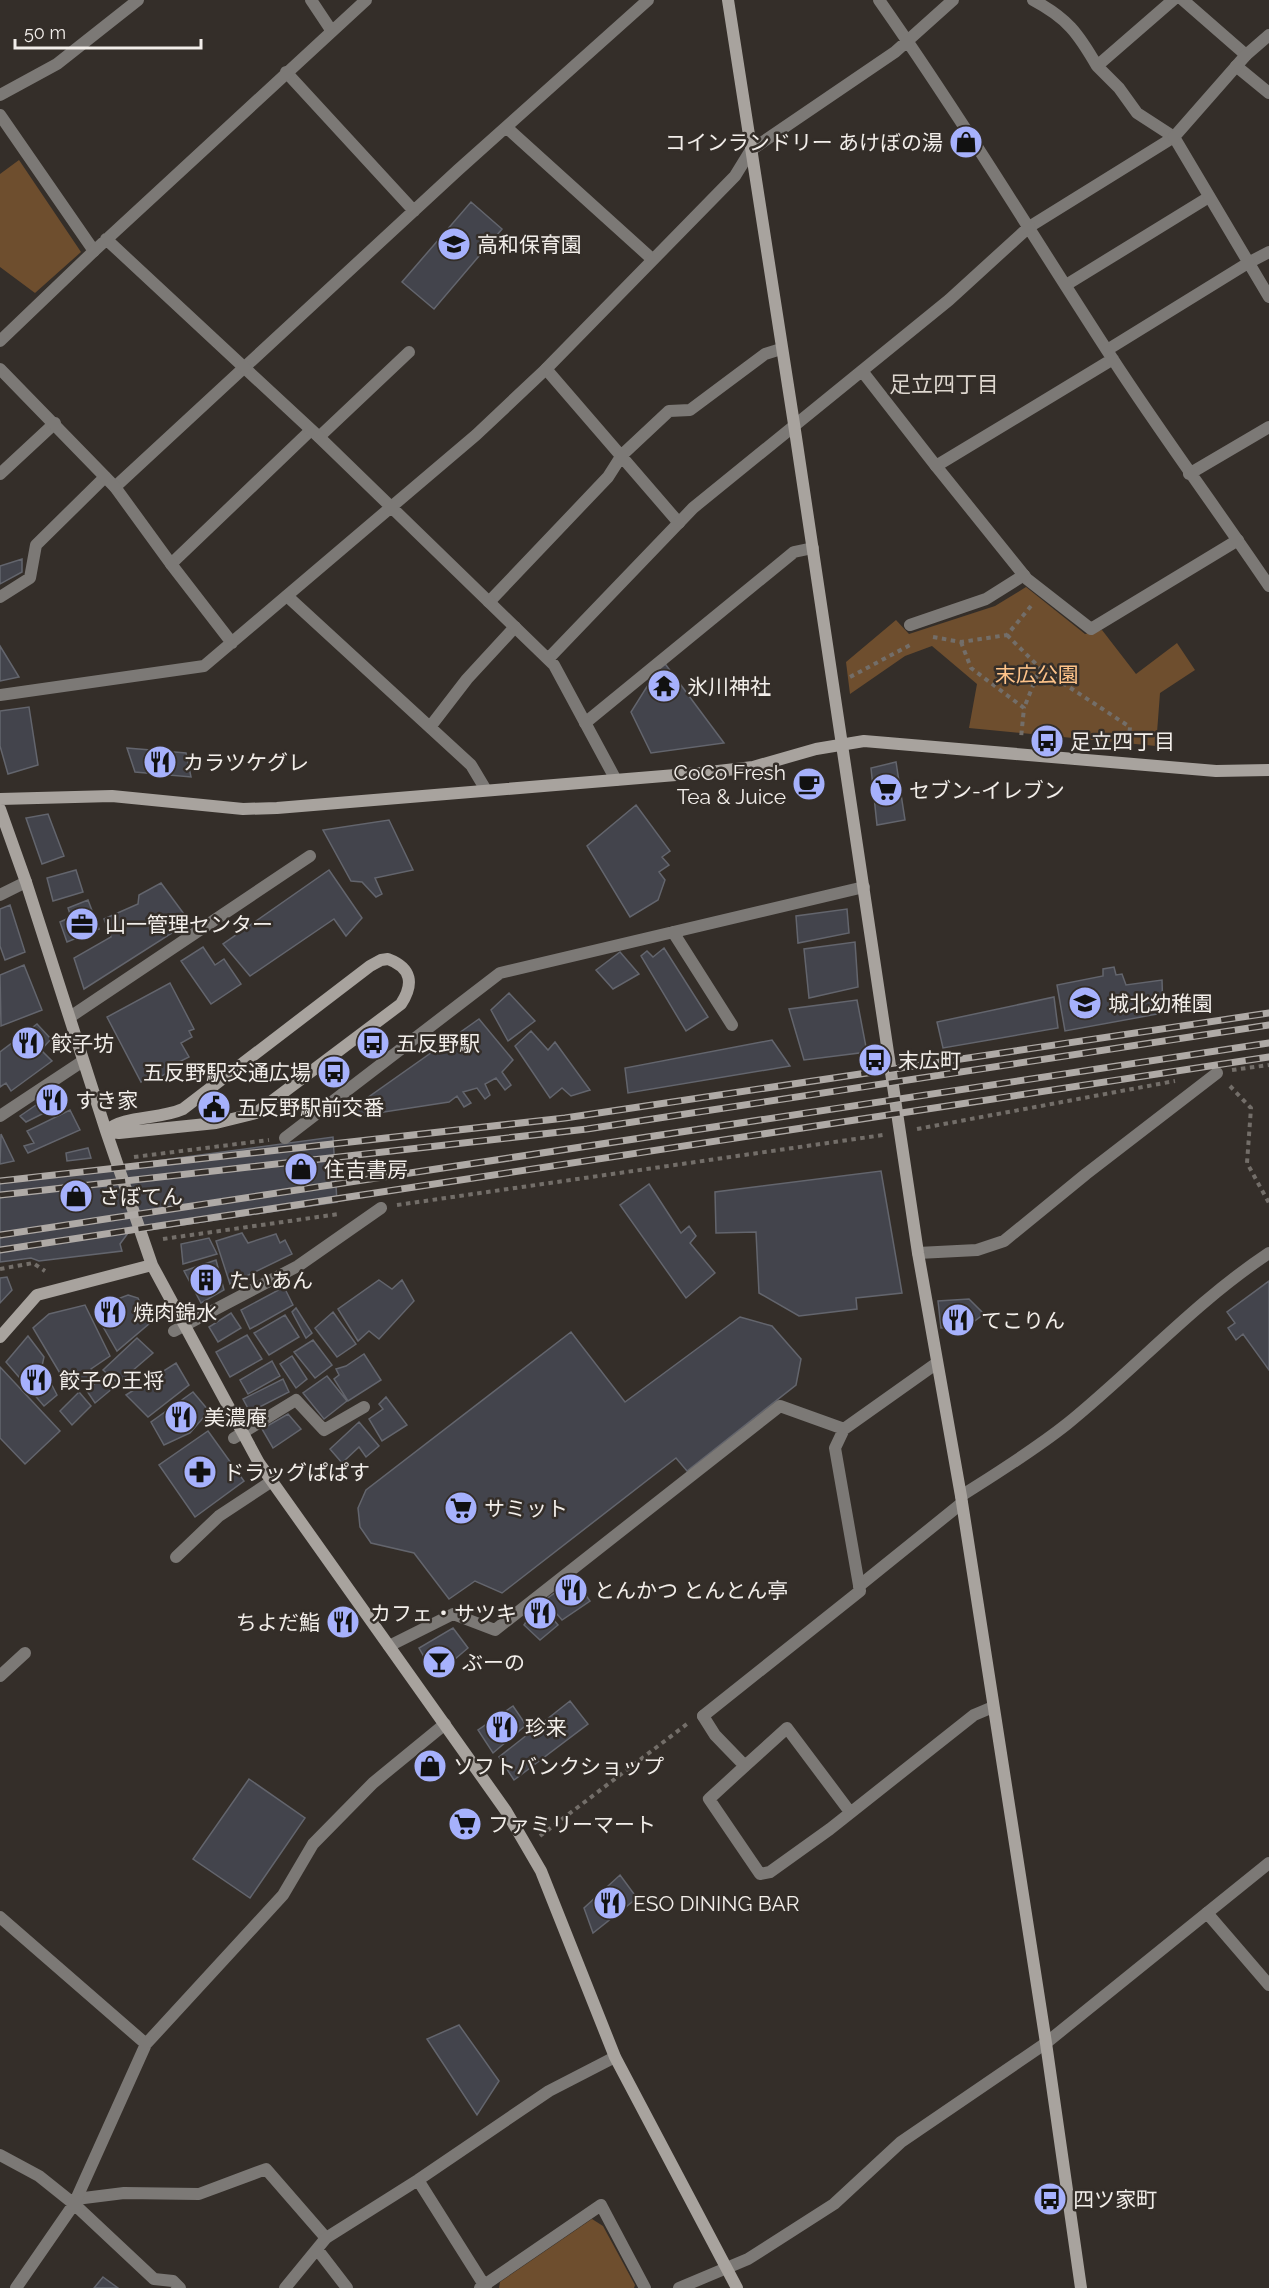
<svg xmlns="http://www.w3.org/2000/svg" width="1269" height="2288" viewBox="0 0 1269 2288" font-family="Raleway,'Noto Sans JP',sans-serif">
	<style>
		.green { fill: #6e4e2e }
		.building { fill: #43444c; stroke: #63656d; stroke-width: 1.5 }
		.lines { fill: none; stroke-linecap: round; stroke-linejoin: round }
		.path { stroke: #736e69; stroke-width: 4; stroke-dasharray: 4.5 4.5; stroke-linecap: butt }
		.lane { stroke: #7c7976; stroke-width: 12 }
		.street { stroke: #7c7976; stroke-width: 12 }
		.secondary { stroke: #a8a39e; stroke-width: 12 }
		.rail-casing { stroke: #afaaa6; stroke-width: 7 }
		.rail { stroke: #342e29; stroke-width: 4.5; stroke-dasharray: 14; stroke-linecap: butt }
		.labels { text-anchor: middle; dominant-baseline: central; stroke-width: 5; stroke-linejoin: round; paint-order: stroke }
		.poi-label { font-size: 21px; fill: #f2eeea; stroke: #342e29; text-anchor: start }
		.park-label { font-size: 21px; fill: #fec389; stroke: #342e29 }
		.neighbourhood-label { font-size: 22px; fill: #ded7cf; stroke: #342e29 }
	</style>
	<rect width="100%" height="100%" fill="#342e29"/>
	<path class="green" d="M19,160L81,252L35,293L0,267V174Z
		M1026,587L1085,634L1102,630L1136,674L1177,643L1195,670L1160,693L1156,746L969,728L977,684L932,646L905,656L850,694L846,662L896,620L909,634L995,606Z
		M592,2219L603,2226L635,2285L634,2288H499L500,2282Z"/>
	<path class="building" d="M471,202L502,229L434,309L402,282Z
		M22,559V572L0,584V566Z
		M0,646L19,677L0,681Z
		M663,661L724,743L651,753L631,712Z
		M29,707L38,765L8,774L0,746V711Z
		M127,748L186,753L191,777L135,772Z
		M896,762L905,820L877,825L871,768Z
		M636,805L670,851L662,857L669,865L659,872L665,880L658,900L630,917L587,846Z
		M48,814L64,856L42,864L26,818Z
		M389,820L413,870L375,878L382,894L376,897L362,882L351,881L323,830Z
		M76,870L83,892L53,901L47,878Z
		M329,870L362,918L346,936L334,919L250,976L223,944Z
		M161,883L184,914L168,923L172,933L84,989L74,958L111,937L104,919L138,904L139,895Z
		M88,900L99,929L67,942L60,922L71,917L68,908Z
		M10,905L25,952L5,960L0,946V909Z
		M847,909L849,933L798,943L796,916Z
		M855,942L858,987L809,998L804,949Z
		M203,947L215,965L224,959L241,984L211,1004L181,961Z
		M664,948L708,1017L686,1031L641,956L647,951L653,957Z
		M620,952L639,974L613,989L596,970Z
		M24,965L42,1010L1,1026L0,975Z
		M1114,967L1116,975L1122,974L1126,985L1162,980L1163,1013L1065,1031L1057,985L1103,976V969Z
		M170,983L194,1029L189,1031L192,1037L181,1043L189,1057L175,1064L177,1067L162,1076L160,1072L141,1082L107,1017Z
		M509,993L535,1021L508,1041L491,1010Z
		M1054,997L1058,1028L943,1048L937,1022Z
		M857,1000L867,1052L804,1060L789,1009Z
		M479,1019L513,1060L502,1072L511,1085L505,1090L496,1078L485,1084L490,1095L485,1099L477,1088L463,1092L471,1103L464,1107L457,1096L449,1102L358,1116L353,1108Z
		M37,1024L51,1039L41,1050L52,1061L11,1091L6,1083L0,1087V1052Z
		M531,1031L548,1050L555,1042L590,1090L571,1096L562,1088L550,1098L515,1046Z
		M772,1040L790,1066L628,1093L625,1068Z
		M58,1090L62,1104L26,1122L20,1116Z
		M70,1110L80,1130L28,1153L24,1146L34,1143L27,1131Z
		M1,1134L14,1161L0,1164Z
		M333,1137L337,1202L128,1233L120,1244L122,1251L39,1261L31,1258L0,1262V1182Z
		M88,1148L91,1158L67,1161L66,1153Z
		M881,1171L902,1293L856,1298L857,1309L799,1316L759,1293L756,1232L716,1233L715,1192Z
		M649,1184L681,1233L689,1226L696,1236L690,1243L715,1273L686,1298L620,1205Z
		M242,1233L248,1243L276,1234L280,1243L285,1240L292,1254L230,1284L216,1241Z
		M209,1238L217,1254L183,1264L181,1244Z
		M216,1260L224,1290L201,1303L184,1271Z
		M7,1277L12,1290L0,1303V1278Z
		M379,1280L392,1289L402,1280L414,1301L379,1339L369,1331L358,1341L338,1309Z
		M1269,1281V1370L1243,1334L1236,1340L1228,1328L1235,1323L1227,1312Z
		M284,1287L293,1305L250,1329L241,1310Z
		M128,1295L138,1298L150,1323L117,1351L102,1325L107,1321L96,1307Z
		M969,1299L984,1314L968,1326L941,1328L938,1301Z
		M85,1305L110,1356L91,1369L96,1377L83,1383L76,1376L64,1380L33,1328L49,1314Z
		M296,1308L312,1333L306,1338L292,1312Z
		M333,1312L356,1344L337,1357L315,1328Z
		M231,1313L241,1328L218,1342L209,1327Z
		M285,1315L299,1337L269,1355L254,1333Z
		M740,1317L772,1326L801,1359L796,1385L687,1471L676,1458L502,1593L475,1581L449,1599L414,1553L371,1543L360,1527L358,1508L366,1490L571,1332L625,1402Z
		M247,1335L262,1359L230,1377L216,1352Z
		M28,1336L44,1357L42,1366L57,1395L44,1406L6,1362Z
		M137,1338L153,1353L118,1383L103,1370Z
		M313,1340L332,1365L315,1378L294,1352Z
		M364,1354L381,1380L348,1401L334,1379L339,1375L336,1369L346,1366Z
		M292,1356L307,1379L296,1388L280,1364Z
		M272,1361L280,1376L248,1394L240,1380Z
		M176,1363L189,1385L148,1417L126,1395Z
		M0,1367L60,1431L25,1464L0,1438Z
		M103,1376L113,1388L95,1403L87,1391Z
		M327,1376L347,1401L324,1419L303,1393Z
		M283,1379L289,1392L250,1412L243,1399Z
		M79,1392L91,1406L72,1425L60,1411Z
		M193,1392L209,1411L190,1433L164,1445L151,1422Z
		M386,1397L407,1425L382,1441L369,1419L383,1409L379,1404Z
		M288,1414L301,1429L273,1448L262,1429Z
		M359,1422L379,1446L366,1457L359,1447L342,1463L330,1449Z
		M208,1431L244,1481L195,1517L159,1465Z
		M574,1579L590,1601L562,1620L545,1600Z
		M539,1602L558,1625L540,1640L524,1625Z
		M342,1610L355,1627L344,1636L330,1618Z
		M453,1628L468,1648L435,1676L419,1648Z
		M570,1701L588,1724L514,1780L499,1757Z
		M513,1706L526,1725L493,1753L478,1730Z
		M249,1779L305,1818L250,1898L193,1859Z
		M620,1875L637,1898L593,1933L584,1908Z
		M459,2025L499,2081L477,2115L427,2039Z
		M103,2277L118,2288H94Z"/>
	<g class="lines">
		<path class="path" d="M1007,635L1040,668L1024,708
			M933,637L961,642L1007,635L1031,606
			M961,642L971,668L1024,708L1021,738
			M1040,668L1130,727L1128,745
			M850,677L912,644
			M1232,1070L1269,1065
			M1230,1086L1251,1108L1247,1163L1269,1203
			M917,1129L1175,1081
			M134,1157L269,1140
			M397,1205L883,1135
			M163,1239L339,1214
			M0,1269L33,1263L45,1271
			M540,1836L687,1724"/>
		<path class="lane" d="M1033,0C1067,18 1078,33 1097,66L1173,0
			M1183,0L1246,55
			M1236,66L1269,93
			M286,72L414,211
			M0,95L57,64L138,0
			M0,115L94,251
			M506,127L652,259
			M1029,227L1174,137L1137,113L1119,88L1097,66
			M1248,263L1269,252
			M1066,285L1209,197
			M546,369L679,523
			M319,437L409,352
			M936,466L1027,579L1091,629L1238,540
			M0,474L55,423
			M115,487L458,170L648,0
			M171,564L310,431
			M287,596L471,765L486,790
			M0,597L30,578L36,545L105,477
			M489,602L608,477L622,455L669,411L690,410L765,354L781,349
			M585,723L794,552L813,548
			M430,727L467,679L515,627
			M70,1017L310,856
			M918,1253L977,1250L1004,1241L1086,1174L1217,1073
			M234,1438L296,1400L324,1430L364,1407
			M176,1557L219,1516L272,1481
			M859,1586L962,1503
			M0,1676L25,1653
			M703,1716L715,1735L745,1766L787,1728L850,1812
			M745,1766L709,1799L760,1874L770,1872L830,1829L974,1715L993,1707
			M1207,1913L1269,1863
			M76,2199L124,2193L199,2194L266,2169L326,2238"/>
		<path class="street" d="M311,0L331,30
			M879,0C961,117 1034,238 1112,358C1162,435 1217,509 1269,586
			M1269,35L1246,55L1174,137L1269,297
			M106,239L319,437L554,665L616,780
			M0,341L94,251L366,0
			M1107,350L1248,263
			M0,369L115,487L171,564L232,643
			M862,371L936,466L1113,359
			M1189,474L1269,427
			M910,625L986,599L1024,575
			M548,659L693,508L949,300L1029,227
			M0,695L204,666L476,435L546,369L735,176L751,150L895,52L953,0
			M0,895L26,882
			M673,932L732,1025
			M0,1116L83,1061
			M285,1138L500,973L864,887
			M174,1331L298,1266L381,1208
			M961,1496C997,1473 1033,1451 1067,1424C1136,1368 1195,1302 1269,1253
			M389,1646L453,1614L495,1630L780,1406L844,1429
			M703,1716L860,1591L835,1448L844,1429L937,1363
			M0,1917L146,2044
			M0,2155L39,2176L74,2204L154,2279L173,2281L180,2288
			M418,2180L486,2288
			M317,2249L347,2288
			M16,2288L74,2204L146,2044L283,1895L313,1844L373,1783L445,1724
			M285,2288L326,2238L418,2180L549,2091L615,2057
			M480,2288L601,2205L645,2288
			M679,2288L748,2259L834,2204L901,2142L1046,2043L1207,1913L1269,1985"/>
		<path class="secondary" d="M728,0L794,424L918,1253L961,1496L1046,2043L1081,2288
			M0,799L112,796L243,809L277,808L700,773L753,767L816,749L864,741L1216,771L1269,770
			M0,809L26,882L106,1131L152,1265L259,1463L506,1811L541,1871L615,2057L737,2288
			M388,959C412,968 414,984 401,1004L256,1113L216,1123L119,1133L106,1131C124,1115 159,1120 183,1109L370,966L381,960Z
			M0,1337L37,1295L152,1265"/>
		<g class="rail-casing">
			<path id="rail" d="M0,1181L565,1118L1269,1013
				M0,1195L587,1129L1269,1025
				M0,1235L1269,1043
				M0,1250L1269,1057"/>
		</g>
		<use href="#rail" class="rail"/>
	</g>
	<defs>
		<g id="shop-disc" transform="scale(1.725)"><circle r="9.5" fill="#a6b1fc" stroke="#342e29"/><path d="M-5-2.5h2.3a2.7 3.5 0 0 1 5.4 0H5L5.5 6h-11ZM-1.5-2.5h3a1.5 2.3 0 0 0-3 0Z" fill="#111"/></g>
		<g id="school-disc" transform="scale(1.725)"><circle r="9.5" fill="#a6b1fc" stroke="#342e29"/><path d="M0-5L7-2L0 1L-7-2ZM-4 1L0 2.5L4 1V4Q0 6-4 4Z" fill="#111"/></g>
		<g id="temple-disc" transform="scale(1.725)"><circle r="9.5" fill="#a6b1fc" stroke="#342e29"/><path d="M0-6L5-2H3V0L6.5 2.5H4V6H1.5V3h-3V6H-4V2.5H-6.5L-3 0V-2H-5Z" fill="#111"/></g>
		<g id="bus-disc" transform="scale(1.725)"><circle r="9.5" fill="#a6b1fc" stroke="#342e29"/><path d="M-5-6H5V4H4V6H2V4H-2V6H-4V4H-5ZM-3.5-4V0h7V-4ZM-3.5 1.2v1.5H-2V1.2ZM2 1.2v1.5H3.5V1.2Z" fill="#111"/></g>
		<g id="restaurant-disc" transform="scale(1.725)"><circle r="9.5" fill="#a6b1fc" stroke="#342e29"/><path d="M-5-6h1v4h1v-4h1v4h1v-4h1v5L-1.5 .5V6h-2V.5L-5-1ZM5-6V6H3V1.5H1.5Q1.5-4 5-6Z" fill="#111"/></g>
		<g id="cafe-disc" transform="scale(1.725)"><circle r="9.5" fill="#a6b1fc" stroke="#342e29"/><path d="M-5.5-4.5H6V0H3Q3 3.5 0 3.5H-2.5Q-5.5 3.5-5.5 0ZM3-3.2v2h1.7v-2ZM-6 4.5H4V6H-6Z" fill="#111"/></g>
		<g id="supermarket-disc" transform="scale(1.725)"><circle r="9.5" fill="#a6b1fc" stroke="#342e29"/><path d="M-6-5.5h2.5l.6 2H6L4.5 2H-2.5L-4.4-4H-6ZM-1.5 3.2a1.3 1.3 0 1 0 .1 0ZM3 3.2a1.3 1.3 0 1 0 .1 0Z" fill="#111"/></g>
		<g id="office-disc" transform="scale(1.725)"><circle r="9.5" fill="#a6b1fc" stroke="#342e29"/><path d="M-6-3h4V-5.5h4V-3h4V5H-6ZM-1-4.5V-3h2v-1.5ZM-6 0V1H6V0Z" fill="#111"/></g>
		<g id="civic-disc" transform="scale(1.725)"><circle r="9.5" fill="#a6b1fc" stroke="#342e29"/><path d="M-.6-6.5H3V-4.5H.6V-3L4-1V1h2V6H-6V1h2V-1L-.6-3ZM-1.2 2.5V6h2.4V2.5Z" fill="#111"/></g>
		<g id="building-disc" transform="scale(1.725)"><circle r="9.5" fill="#a6b1fc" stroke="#342e29"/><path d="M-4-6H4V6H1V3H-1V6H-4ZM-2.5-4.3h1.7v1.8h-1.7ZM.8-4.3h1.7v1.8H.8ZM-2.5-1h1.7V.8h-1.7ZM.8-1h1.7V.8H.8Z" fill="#111"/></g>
		<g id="pharmacy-disc" transform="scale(1.725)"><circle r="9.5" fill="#a6b1fc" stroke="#342e29"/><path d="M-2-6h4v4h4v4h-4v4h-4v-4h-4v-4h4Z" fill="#111"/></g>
		<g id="bar-disc" transform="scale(1.725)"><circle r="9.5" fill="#a6b1fc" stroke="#342e29"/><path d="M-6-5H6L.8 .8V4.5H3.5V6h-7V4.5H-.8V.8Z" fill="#111"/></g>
	</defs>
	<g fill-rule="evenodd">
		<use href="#shop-disc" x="966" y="142"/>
		<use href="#school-disc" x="454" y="244"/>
		<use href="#temple-disc" x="664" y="686"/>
		<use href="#bus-disc" x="1047" y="741"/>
		<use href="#restaurant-disc" x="160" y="762"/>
		<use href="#cafe-disc" x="809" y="784"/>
		<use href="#supermarket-disc" x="886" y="790"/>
		<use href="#office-disc" x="82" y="924"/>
		<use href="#school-disc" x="1085" y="1003"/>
		<use href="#restaurant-disc" x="28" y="1043"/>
		<use href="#bus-disc" x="373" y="1043"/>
		<use href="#bus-disc" x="875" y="1060"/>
		<use href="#bus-disc" x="334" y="1072"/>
		<use href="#restaurant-disc" x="52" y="1100"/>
		<use href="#civic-disc" x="214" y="1107"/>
		<use href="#shop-disc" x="301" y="1169"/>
		<use href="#shop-disc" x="76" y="1196"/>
		<use href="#building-disc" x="206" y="1280"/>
		<use href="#restaurant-disc" x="110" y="1312"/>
		<use href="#restaurant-disc" x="958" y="1320"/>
		<use href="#restaurant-disc" x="36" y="1380"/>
		<use href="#restaurant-disc" x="181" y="1417"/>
		<use href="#pharmacy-disc" x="200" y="1472"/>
		<use href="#supermarket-disc" x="461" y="1508"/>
		<use href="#restaurant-disc" x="571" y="1590"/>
		<use href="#restaurant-disc" x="540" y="1613"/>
		<use href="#restaurant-disc" x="343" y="1622"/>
		<use href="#bar-disc" x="439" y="1662"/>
		<use href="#restaurant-disc" x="502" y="1727"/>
		<use href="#shop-disc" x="430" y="1766"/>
		<use href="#supermarket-disc" x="465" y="1824"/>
		<use href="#restaurant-disc" x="610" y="1903"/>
		<use href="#bus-disc" x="1050" y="2199"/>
	</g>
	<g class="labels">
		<g class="poi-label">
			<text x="943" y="142" text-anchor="end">コインランドリー あけぼの湯</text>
			<text x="477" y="244">高和保育園</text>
			<text x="687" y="686">氷川神社</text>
			<text x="1070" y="741">足立四丁目</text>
			<text x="183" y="762">カラツケグレ</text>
			<text x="786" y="772" text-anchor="end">CoCo Fresh<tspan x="786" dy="24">Tea &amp; Juice</tspan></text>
			<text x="909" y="790">セブン-イレブン</text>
			<text x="105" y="924">山一管理センター</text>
			<text x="1108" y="1003">城北幼稚園</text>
			<text x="51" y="1043">餃子坊</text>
			<text x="396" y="1043">五反野駅</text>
			<text x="898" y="1060">末広町</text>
			<text x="311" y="1072" text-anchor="end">五反野駅交通広場</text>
			<text x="75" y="1100">すき家</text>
			<text x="237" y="1107">五反野駅前交番</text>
			<text x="324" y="1169">住吉書房</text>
			<text x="99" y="1196">さぼてん</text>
			<text x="229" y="1280">たいあん</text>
			<text x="133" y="1312">焼肉錦水</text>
			<text x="981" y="1320">てこりん</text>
			<text x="59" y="1380">餃子の王将</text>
			<text x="204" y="1417">美濃庵</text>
			<text x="223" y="1472">ドラッグぱぱす</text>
			<text x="484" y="1508">サミット</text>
			<text x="594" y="1590">とんかつ とんとん亭</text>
			<text x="517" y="1613" text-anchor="end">カフェ・サツキ</text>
			<text x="320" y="1622" text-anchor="end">ちよだ鮨</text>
			<text x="462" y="1662">ぶーの</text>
			<text x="525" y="1727">珍来</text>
			<text x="453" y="1766">ソフトバンクショップ</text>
			<text x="488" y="1824">ファミリーマート</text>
			<text x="633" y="1903">ESO DINING BAR</text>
			<text x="1073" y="2199">四ツ家町</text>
		</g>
		<g class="park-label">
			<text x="1037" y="674">末広公園</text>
		</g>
		<g class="neighbourhood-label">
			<text x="944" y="384">足立四丁目</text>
		</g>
	</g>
	<path d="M15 39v9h186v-9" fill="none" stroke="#f2eeea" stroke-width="3"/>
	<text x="24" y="39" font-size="18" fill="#f2eeea" stroke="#342e29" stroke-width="4.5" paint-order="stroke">50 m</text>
</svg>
